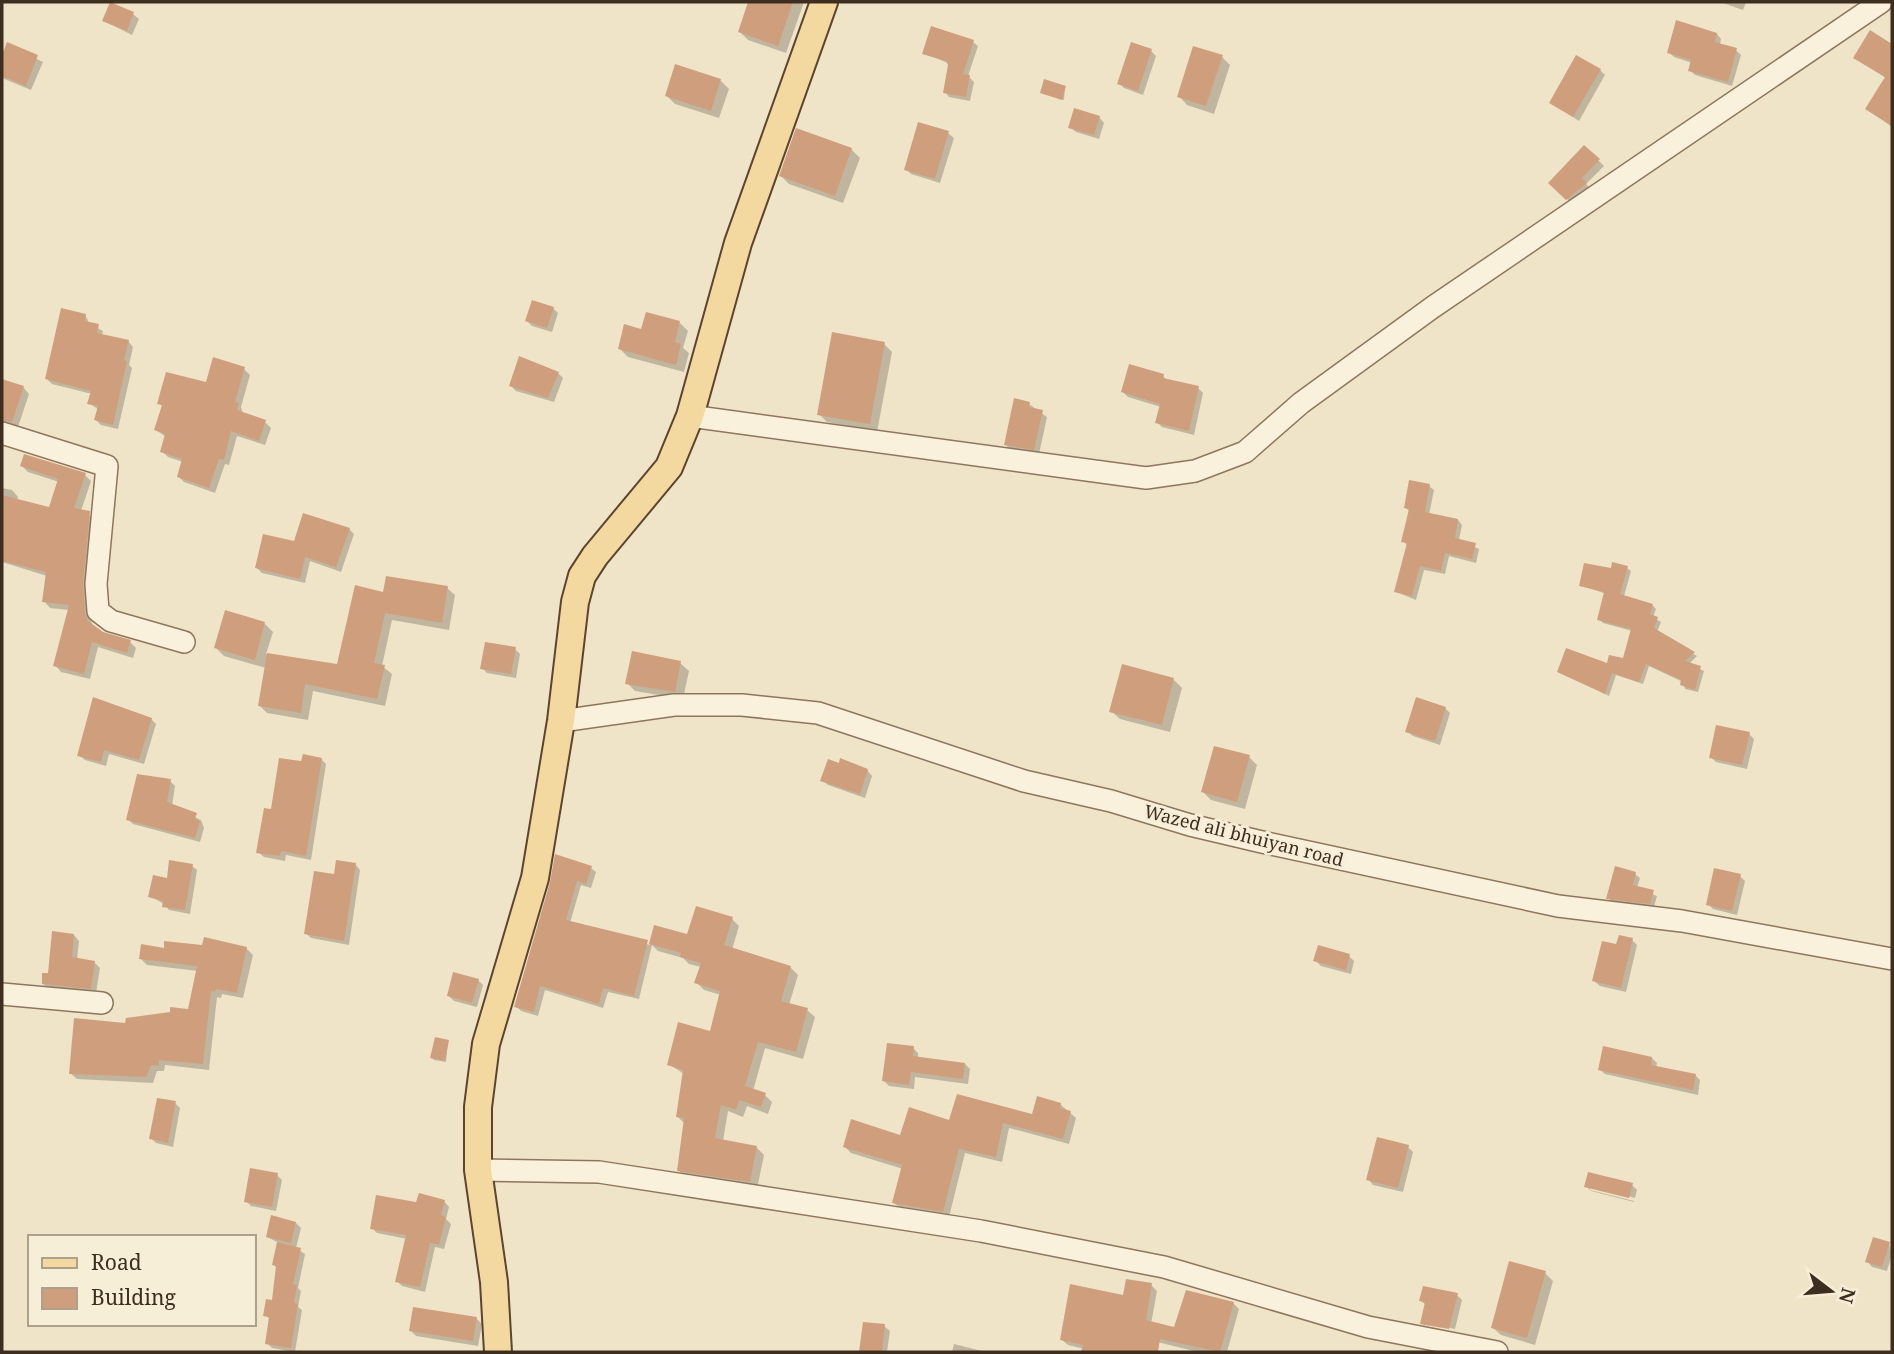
<svg xmlns="http://www.w3.org/2000/svg" width="1894" height="1354" viewBox="0 0 1894 1354" font-family="'Noto Serif',serif">
	<style>
		.shadow { fill: #0003 }
		.building { fill: #cf9f7d }
		.lines { fill: none; stroke-linecap: round; stroke-linejoin: round }
		.minor-casing { stroke: #8d765c; stroke-width: 24 }
		.major-casing { stroke: #5b4430; stroke-width: 30 }
		.minor { stroke: #faf1dc; stroke-width: 21 }
		.major { stroke: #f3d9a0; stroke-width: 26 }
		.labels { text-anchor: middle; dominant-baseline: central; stroke-width: 6; stroke-linejoin: round; paint-order: stroke }
		.street-label { font-size: 18px; fill: #3d2e20; stroke: #f7eed8 }
	</style>
	<rect width="100%" height="100%" fill="#f0e4c8"/>
	<path class="shadow" d="M750,2H804L786,53L748,40L740,32Z
		M1720,2H1746L1743,10Z
		M133,14L139,19L132,35L104,21Z
		M1870,33L1892,46V127L1867,109L1886,78L1855,58Z
		M1717,34L1721,39L1720,45L1736,50L1741,55L1732,86L1695,75L1690,70L1692,63L1674,57L1669,52Z
		M973,42L978,46L968,76L974,82L970,101L949,97L945,92L950,64L924,53Z
		M8,45L43,62L31,90L2,78V60Z
		M1151,51L1156,56L1143,95L1124,88L1119,83Z
		M1222,57L1230,65L1214,114L1187,105L1179,96Z
		M1600,70L1605,75L1579,121L1551,103Z
		M720,80L729,89L719,118L675,104L667,96Z
		M1065,87L1064,100L1042,93Z
		M1099,117L1104,123L1099,139L1076,132L1070,127Z
		M948,133L954,138L940,183L911,174L906,169Z
		M1585,147L1604,166L1586,184L1591,189L1572,204L1551,183Z
		M851,149L860,158L843,203L789,184L781,176Z
		M553,308L558,313L552,332L532,326L527,321Z
		M85,315L90,324L103,331L102,336L128,341L133,347L129,365L132,368L118,429L101,425L96,420L99,410L89,403L92,394L52,384L47,379Z
		M680,323L688,331L683,348L689,353L684,372L628,357L620,349Z
		M884,344L892,352L877,432L827,422L819,414Z
		M244,369L250,375L241,407L243,414L265,422L271,428L265,445L237,436L229,465L225,464L215,493L184,482L179,477L183,462L168,457L162,451L166,437L156,430L163,407L159,403Z
		M558,373L563,378L554,402L516,391L511,386Z
		M1163,376L1168,381L1198,388L1203,393L1194,435L1162,427L1157,422L1161,407L1128,397L1123,392Z
		M2,380L23,387L29,394L18,427L2,423Z
		M1029,404L1047,417L1039,454L1011,450L1006,445Z
		M22,466L85,475L91,481L81,511L95,519L89,590L91,620L93,627L103,633L130,642L136,648L133,658L98,647L90,679L61,672L55,665L69,610L50,608L44,601L47,576L2,562V488L12,490L18,497L17,501L50,509L59,482L28,472Z
		M1429,486L1434,490L1429,515L1458,520L1462,525L1459,540L1479,549L1476,563L1449,556L1445,574L1424,570L1416,600L1396,592L1408,546L1403,541L1410,512L1406,508Z
		M349,529L354,534L341,572L310,561L305,583L262,573L257,568L295,543Z
		M1627,568L1631,571L1624,596L1652,605L1656,609L1653,617L1661,622L1657,632L1697,656L1689,664L1704,671L1698,692L1685,689L1683,682L1649,666L1643,684L1616,675L1609,696L1559,671L1624,660L1632,631L1603,623L1599,619L1606,594L1581,585L1612,570Z
		M447,588L455,595L449,630L392,620L382,666L392,674L385,706L313,691L308,720L267,713L259,705L266,668L224,656L216,648L265,624L273,632L266,654L338,666L384,594Z
		M515,649L520,654L516,678L487,673L482,668Z
		M680,663L689,671L683,699L635,691L627,683Z
		M1123,666L1174,680L1182,688L1170,732L1120,719L1111,711Z
		M1445,708L1450,713L1440,745L1413,736L1407,731Z
		M151,719L156,724L144,764L109,754L106,766L85,760L79,755Z
		M1749,734L1754,739L1747,769L1716,762L1711,757Z
		M1249,757L1257,765L1245,809L1211,800L1203,792Z
		M321,759L326,764L311,860L286,855L285,861L264,857L258,852L272,811L303,763Z
		M867,770L872,776L865,798L828,785L822,780Z
		M170,781L175,786L172,806L201,820L204,828L200,842L133,824L128,819Z
		M355,864L360,870L349,945L311,938L306,933L336,876Z
		M192,866L197,870L190,914L169,910L164,904L150,896Z
		M591,868L596,872L591,888L581,885L570,923L650,945L655,927L688,936L732,919L739,926L732,950L790,967L798,975L789,1005L807,1010L815,1017L803,1059L765,1048L753,1091L765,1095L772,1102L768,1114L747,1106L743,1117L728,1111L723,1141L756,1147L764,1155L757,1189L686,1178L678,1170L685,1124L678,1117L684,1074L669,1064L711,1033L721,995L704,990L696,982L701,967L689,964L683,958L658,951L652,945L639,999L608,992L603,1008L545,990L538,1016L521,1011L516,1006L552,883Z
		M1635,874L1640,878L1637,888L1657,896L1654,907L1612,902L1608,898Z
		M1740,876L1745,881L1737,915L1713,909L1708,904Z
		M74,935L79,941L77,960L94,962L100,968L96,993L49,989L43,984Z
		M1632,940L1637,945L1626,992L1600,986L1594,981L1618,946Z
		M246,948L253,955L243,998L222,994L221,998L217,997L209,1070L165,1065L164,1071H157L153,1083L77,1079L70,1073L127,1025L189,1011L198,971L147,965L141,959L165,950Z
		M1349,956L1354,961L1351,974L1321,966L1315,960Z
		M478,980L483,985L477,1007L454,1001L449,996Z
		M448,1041L446,1062L434,1060L432,1058Z
		M913,1048L918,1053V1058L965,1064L970,1069L968,1084L915,1077L914,1089L889,1086L884,1081Z
		M1652,1058L1657,1063L1656,1068L1695,1075L1700,1080L1698,1095L1605,1074L1599,1069Z
		M175,1103L180,1108L173,1147L156,1143L151,1138Z
		M1060,1104L1076,1118L1069,1144L1009,1128L1002,1162L965,1153L949,1217L900,1208L894,1203L903,1169L851,1153L845,1147L901,1137L950,1122L1033,1116Z
		M1408,1147L1413,1152L1403,1192L1373,1185L1368,1179Z
		M277,1175L282,1180L276,1211L251,1206L246,1201Z
		M1632,1185L1637,1190L1635,1198L1590,1186V1190L1586,1186Z
		M1590,1190L1634,1201V1202L1591,1191Z
		M444,1201L449,1207L446,1219L451,1224L444,1249L435,1247L425,1292L402,1286L397,1281L407,1239L377,1233L372,1228L417,1204Z
		M296,1223L301,1228L296,1248L305,1254L298,1288L301,1291L298,1307L302,1310L295,1352L272,1348L267,1343L271,1320L265,1315L273,1302L278,1269L274,1265L279,1243L267,1237Z
		M1889,1244L1892,1254L1887,1271L1872,1267L1867,1261Z
		M1545,1273L1553,1281L1535,1345L1501,1335L1492,1327Z
		M1151,1285L1157,1291L1151,1324L1175,1329L1233,1303L1239,1309L1227,1352H1198L1153,1341L1151,1352H1083L1084,1349L1068,1345L1062,1340Z
		M1457,1295L1462,1300L1455,1329L1425,1323V1326L1422,1323L1426,1305L1421,1301Z
		M477,1319L482,1324L478,1346L416,1336L411,1331Z
		M864,1324L884,1326L890,1331L887,1352H861Z
		M1425,1326L1454,1332L1426,1328Z
		M954,1344L986,1352H952Z"/>
	<path class="building" d="M110,2L134,12L127,31L102,21Z
		M748,2H793L778,46L738,32Z
		M1676,20L1717,33L1715,42L1737,48L1728,82L1688,71L1691,60L1667,53Z
		M931,26L974,40L963,74L970,75L966,97L943,93L948,65L946,61L922,54Z
		M1870,30L1892,44V126L1865,109L1885,77L1853,58Z
		M7,42L38,55L26,86L2,76V55Z
		M1131,42L1152,49L1138,91L1117,84Z
		M1193,46L1223,55L1206,106L1177,97Z
		M1576,55L1601,69L1573,117L1549,103Z
		M675,64L721,79L711,111L665,96Z
		M1044,79L1066,86L1062,100L1040,93Z
		M1074,108L1100,116L1094,135L1068,128Z
		M918,122L949,131L935,179L904,170Z
		M796,128L852,148L835,196L779,176Z
		M1584,145L1600,159L1582,178L1587,183L1566,200L1548,183Z
		M532,300L554,307L547,328L525,321Z
		M61,308L86,314L85,321L99,324L97,333L129,340L124,360L127,361L113,425L94,420L98,406L87,404L91,391L45,379Z
		M646,312L680,321L675,342L681,344L676,365L618,349L624,324L641,329Z
		M832,332L885,342L870,424L817,415Z
		M519,356L559,372L548,398L509,386Z
		M213,357L245,367L235,402L239,403L237,410L266,420L259,441L231,431L224,460L219,459L209,488L177,477L182,459L160,452L165,434L154,430L162,405L157,404L166,372L206,382Z
		M1129,364L1164,374L1163,378L1199,386L1189,431L1155,423L1160,404L1121,392Z
		M2,379L24,386L12,422L2,420Z
		M1014,398L1030,402L1029,407L1043,410L1034,450L1004,445Z
		M24,454L86,473L74,508L90,511L83,583L85,613L88,621L103,632L131,640L127,653L92,642L84,674L53,666L69,605L42,602L46,572L2,561V495L49,507L58,479L20,466Z
		M1409,480L1430,484L1425,512L1458,519L1455,538L1476,543L1472,559L1445,553L1441,571L1420,566L1412,596L1394,592L1407,543L1401,542L1409,509L1404,508Z
		M303,513L350,528L336,567L305,557L300,579L255,568L263,534L294,541Z
		M1612,562L1628,566L1620,594L1653,604L1650,614L1658,617L1654,628L1695,652L1685,661L1701,666L1695,690L1680,685L1681,680L1646,664L1639,682L1612,673L1605,694L1557,672L1566,648L1607,663L1609,655L1623,658L1631,629L1597,620L1604,592L1579,586L1584,563L1611,568Z
		M386,576L448,586L442,623L385,613L374,663L385,665L377,699L305,684L301,713L258,706L267,653L337,664L355,585L383,592Z
		M225,610L265,622L255,660L214,648Z
		M485,642L516,647L511,674L480,669Z
		M632,651L681,661L675,692L625,684Z
		M1122,664L1174,678L1162,725L1109,712Z
		M93,697L152,718L139,760L104,750L101,762L77,756Z
		M1416,697L1446,707L1435,741L1405,732Z
		M1716,725L1750,732L1742,765L1709,758Z
		M1214,746L1250,755L1237,802L1201,792Z
		M303,754L322,758L306,856L281,851L280,856L256,853L264,808L271,809L279,758L301,761Z
		M840,758L868,769L860,794L820,781L828,759L839,763Z
		M137,774L171,779L167,802L197,813L195,819L200,821L195,838L126,820Z
		M555,854L592,866L586,884L577,881L566,920L648,940L634,996L603,988L599,1004L540,986L534,1012L514,1007L550,882Z
		M169,860L193,864L185,910L162,907L163,901L148,897L153,875L167,878Z
		M336,860L356,863L344,941L304,934L314,871L334,874Z
		M1615,866L1636,872L1633,885L1654,890L1650,904L1606,899Z
		M1714,868L1741,874L1732,911L1706,905Z
		M696,906L733,917L724,945L791,966L781,1001L808,1008L796,1052L758,1042L745,1086L766,1093L761,1107L739,1100L736,1110L721,1105L715,1138L757,1146L750,1182L677,1171L684,1118L676,1117L683,1070L667,1065L678,1022L710,1031L720,991L694,983L701,963L680,957L681,953L649,944L654,925L687,934Z
		M52,931L74,934L72,957L95,961L91,989L42,984V973H48Z
		M1619,935L1633,938L1621,988L1592,981L1602,941L1616,944Z
		M204,937L247,947L237,993L216,989L215,992L211,991L203,1064L159,1060V1066L151,1065L146,1077L69,1074L74,1018L125,1023L126,1018L170,1012V1007L188,1009L197,966L139,959L141,944L164,948V941L202,945Z
		M1318,945L1350,954L1346,970L1313,961Z
		M453,972L479,979L472,1003L447,996Z
		M435,1037L449,1040L445,1061L430,1058Z
		M887,1043L914,1046L913,1056L965,1063L963,1079L911,1072L909,1085L882,1081Z
		M1603,1046L1652,1057L1651,1065L1696,1074L1693,1090L1598,1070Z
		M957,1094L1032,1114L1037,1096L1061,1103L1060,1108L1071,1111L1063,1139L1003,1123L996,1157L959,1149L943,1212L892,1203L902,1165L843,1147L851,1119L900,1135L909,1107L949,1120Z
		M157,1098L176,1101L168,1143L149,1139Z
		M1377,1137L1409,1145L1398,1188L1366,1180Z
		M250,1168L278,1173L272,1207L244,1202Z
		M1588,1172L1633,1183L1629,1198L1584,1187Z
		M419,1193L445,1200L441,1215L446,1217L439,1245L430,1243L420,1287L395,1282L406,1235L370,1229L376,1195L416,1202Z
		M271,1215L296,1222L291,1243L266,1237Z
		M1873,1237L1890,1242L1882,1267L1865,1262Z
		M277,1242L301,1248L293,1284L297,1285L294,1303L298,1304L291,1348L265,1344L269,1317L263,1316L266,1299L272,1300L276,1266L272,1265Z
		M1509,1261L1546,1271L1527,1338L1491,1328Z
		M1126,1279L1152,1283L1146,1320L1174,1327L1186,1290L1234,1302L1220,1352L1160,1339L1158,1352H1081L1083,1345L1060,1340L1070,1284L1123,1295Z
		M1423,1286L1458,1293L1449,1329L1420,1324L1425,1302L1419,1301Z
		M413,1307L477,1317L473,1341L409,1331Z
		M863,1322L885,1324L882,1352H859Z"/>
	<g class="lines">
		<g class="minor-casing">
			<path id="minor" d="M690,416L1146,478L1195,471L1245,452L1301,403L1433,307L1881,2
				M2,433L107,466L96,584L98,611L111,621L184,642
				M561,721L674,705H742L818,713L1024,781L1111,801L1190,825L1262,842L1558,906L1682,921L1892,959
				M2,994L102,1003
				M478,1170L599,1172L981,1231L1164,1267L1368,1327L1497,1352"/>
		</g>
		<g class="major-casing">
			<path id="major" d="M498,1352L494,1282L478,1170V1107L486,1044L535,878L561,721L575,602L582,576L595,556L669,467L690,416L738,243L824,2"/>
		</g>
		<use href="#minor" class="minor"/>
		<use href="#major" class="major"/>
	</g>
	<g class="labels">
		<g class="street-label">
			<text transform="translate(1244 835) rotate(14)">Wazed ali bhuiyan road</text>
		</g>
	</g>
	<rect width="1894" height="1354" fill="none" stroke="#3d2e20" stroke-width="7"/>
	<rect x="28" y="1235" width="228" height="91" fill="#f7eed8" stroke="#ada18e" stroke-width="2"/>
	<rect x="42" y="1258" width="35" height="10" fill="#f3d9a0" stroke="#ada18e" stroke-width="2"/>
	<text x="91" y="1270" font-size="21" fill="#3d2e20">Road</text>
	<rect x="42" y="1288" width="35" height="21" fill="#cf9f7d" stroke="#ada18e" stroke-width="2"/>
	<text x="91" y="1305" font-size="21" fill="#3d2e20">Building</text>
	<g transform="translate(1831 1291) rotate(106)" stroke="#f7eed8" stroke-width="5" paint-order="stroke">
	<path d="M0-5L12 26L0 18L-12 26Z" fill="#3d2e20"/>
	<text y="-10" font-size="19" font-weight="bold" text-anchor="middle" fill="#3d2e20">N</text>
	</g>
</svg>
